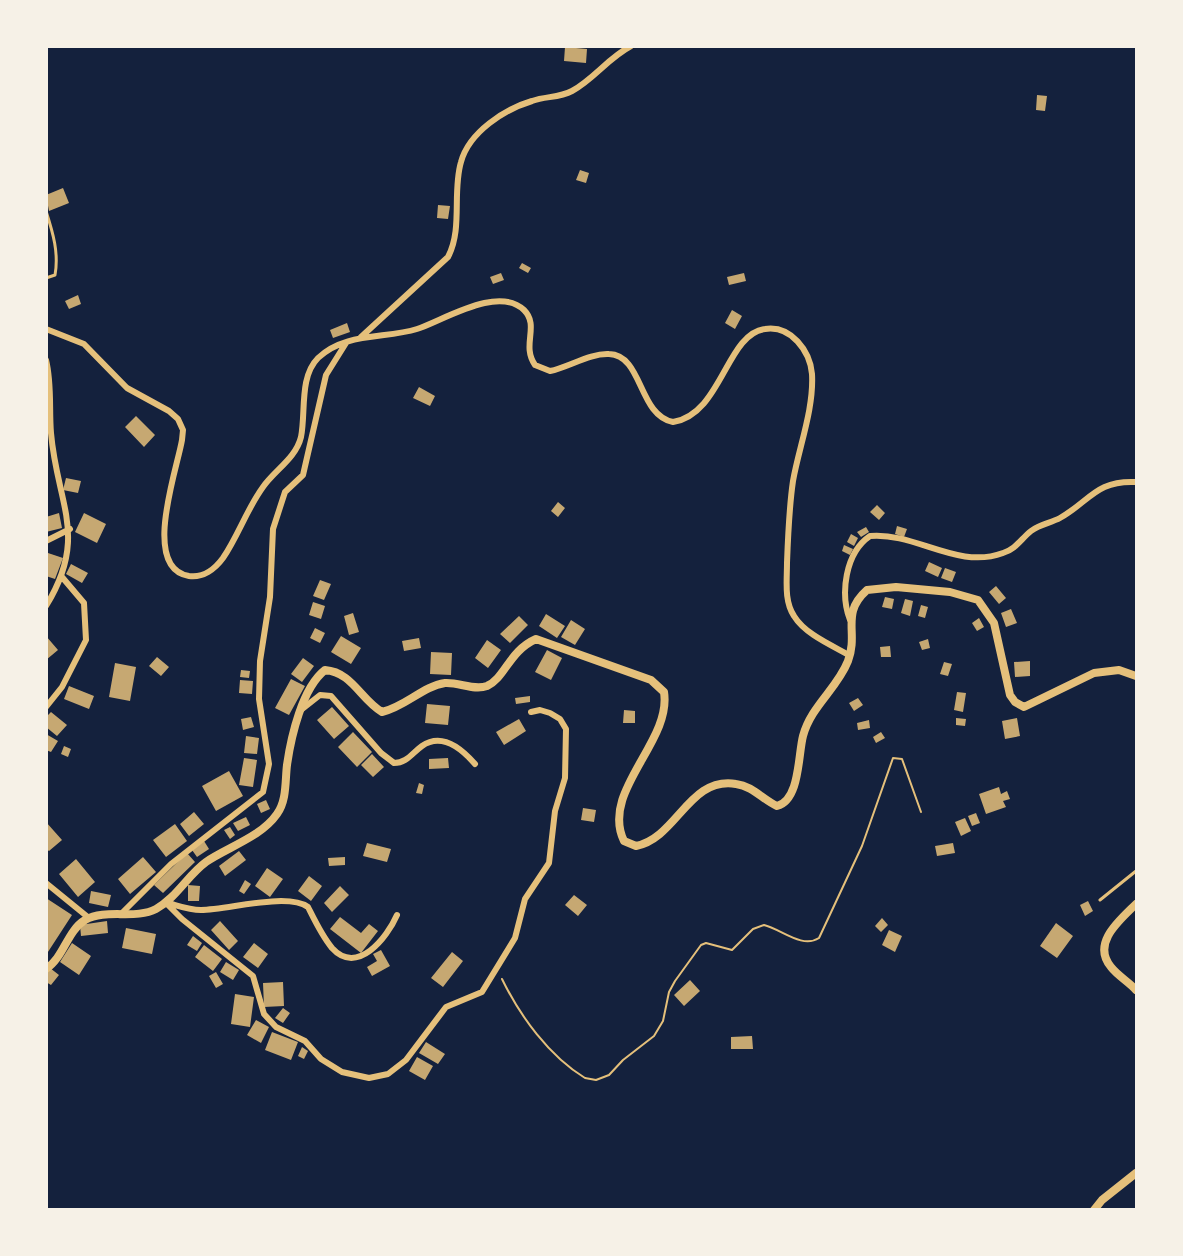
<svg xmlns="http://www.w3.org/2000/svg" width="1183" height="1256" viewBox="0 0 1183 1256" font-family="'IBM Plex Sans',sans-serif">
	<style>
		.building { fill: #c6a872 }
		.lines { fill: none; stroke-linecap: round; stroke-linejoin: round }
		.path { stroke: #e5c07b; stroke-width: 2 }
		.service { stroke: #e5c07b; stroke-width: 3 }
		.minor { stroke: #e5c07b; stroke-width: 6 }
		.tertiary { stroke: #e5c07b; stroke-width: 8 }
	</style>
	<rect width="100%" height="100%" fill="#14213d"/>
	<path class="building" d="M565,47L587,49L586,63L564,61Z
		M1037,95L1047,96L1045,111L1036,110Z
		M580,170L589,173L586,183L576,180Z
		M63,188L69,203L49,211L46,195Z
		M438,205L450,206L448,219L437,218Z
		M522,263L531,268L528,273L519,268Z
		M501,273L504,280L493,284L490,277Z
		M744,273L746,281L729,285L727,277Z
		M78,295L81,304L69,309L65,301Z
		M732,310L742,316L735,329L725,323Z
		M347,323L350,332L333,338L330,330Z
		M419,387L435,396L430,406L413,398Z
		M136,416L155,435L144,447L125,427Z
		M66,478L81,481L78,493L63,490Z
		M558,502L565,508L558,517L551,511Z
		M877,505L885,513L879,520L870,512Z
		M59,513L62,528L46,532V517Z
		M84,513L106,524L97,543L75,532Z
		M897,526L907,529L904,537L895,534Z
		M866,527L869,532L861,537L857,532Z
		M851,534L858,538L854,546L847,542Z
		M844,545L853,549L850,555L842,551Z
		M48,553L63,558L55,579L46,576Z
		M929,562L942,568L938,577L925,571Z
		M71,564L88,573L82,583L66,574Z
		M945,568L956,572L952,582L941,578Z
		M320,580L331,584L324,600L313,596Z
		M996,586L1006,598L999,604L989,592Z
		M885,597L894,599L892,609L882,607Z
		M905,599L913,601L910,616L901,613Z
		M313,602L325,606L321,619L309,615Z
		M921,605L928,607L925,618L918,616Z
		M1011,609L1017,623L1006,627L1001,613Z
		M353,613L359,632L349,635L344,616Z
		M546,614L565,626L557,638L539,626Z
		M519,616L528,625L510,643L500,634Z
		M979,618L984,627L977,631L972,623Z
		M571,620L585,629L575,645L561,637Z
		M315,628L325,633L320,643L310,638Z
		M46,636L58,650L46,660Z
		M341,636L361,648L351,664L331,652Z
		M419,638L421,648L404,651L402,641Z
		M928,639L930,648L922,650L919,642Z
		M487,640L501,650L488,668L475,658Z
		M890,646L891,657H881L880,647Z
		M547,650L562,658L551,680L535,672Z
		M431,652L452,653L451,675L430,674Z
		M157,657L169,667L161,676L149,666Z
		M303,658L314,666L302,682L291,674Z
		M1030,661V676L1015,677L1014,662Z
		M944,662L952,664L948,676L940,674Z
		M115,663L136,667L130,701L109,697Z
		M241,670L250,671L249,678L240,677Z
		M291,679L305,686L289,715L275,708Z
		M240,680L253,681L252,694L239,693Z
		M69,686L94,696L89,709L64,699Z
		M957,692L966,693L963,712L954,710Z
		M530,696V702L516,704L515,698Z
		M858,698L863,705L854,711L849,703Z
		M427,704L450,706L448,725L425,723Z
		M332,707L349,726L334,739L317,720Z
		M624,710L635,711V723H623Z
		M51,712L67,725L57,736L46,727V717Z
		M251,717L254,727L243,730L241,719Z
		M956,718L966,719L965,726L956,725Z
		M1017,718L1020,736L1005,739L1002,721Z
		M519,719L526,731L504,745L496,732Z
		M869,720L870,728L858,730L857,723Z
		M353,732L372,752L357,767L338,747Z
		M881,732L885,738L876,743L873,737Z
		M46,734L58,741L51,752L46,750Z
		M246,736L259,738L257,754L244,753Z
		M64,746L71,749L68,757L61,754Z
		M372,754L384,767L373,777L361,765Z
		M244,758L257,760L253,787L239,785Z
		M448,758L449,768L429,769V759Z
		M229,771L243,796L216,811L202,786Z
		M419,783L424,785L422,794L416,793Z
		M999,787L1001,794L1007,791L1010,799L1003,801L1006,807L986,814L979,794Z
		M266,800L270,809L261,813L257,804Z
		M583,808L596,810L594,822L581,820Z
		M194,812L204,824L189,836L180,824Z
		M976,813L980,823L972,826L968,816Z
		M246,817L250,825L238,831L233,823Z
		M965,818L971,831L961,836L955,822Z
		M46,822L62,840L49,851L46,849Z
		M175,824L187,841L166,857L153,840Z
		M230,827L235,835L230,839L224,830Z
		M204,841L209,849L197,857L192,850Z
		M367,843L391,849L387,862L363,856Z
		M953,843L955,853L937,856L935,846Z
		M239,851L246,860L225,876L219,866Z
		M187,853L195,862L163,893L154,885Z
		M143,857L156,872L130,894L118,879Z
		M345,857V865L329,866L328,858Z
		M76,859L95,882L78,897L59,874Z
		M267,868L283,879L270,897L255,886Z
		M309,876L322,886L311,901L298,891Z
		M245,880L251,884L244,894L239,891Z
		M188,885L200,886L199,901H188Z
		M340,886L349,895L332,912L324,903Z
		M91,891L111,895L108,907L89,903Z
		M574,895L587,905L578,916L565,905Z
		M46,898L72,915L46,955Z
		M1088,901L1093,911L1085,916L1080,905Z
		M340,917L361,933L369,924L378,931L361,953L330,929Z
		M882,918L888,925L881,932L875,926Z
		M107,921L108,933L81,936L80,925Z
		M220,921L238,941L229,950L211,930Z
		M1056,923L1073,936L1057,958L1040,946Z
		M126,928L156,934L152,954L122,948Z
		M889,930L902,936L895,952L882,945Z
		M193,936L202,943L197,951L187,945Z
		M72,943L91,956L79,975L60,962Z
		M254,943L268,954L258,968L243,957Z
		M204,945L222,959L213,971L195,957Z
		M381,950L390,966L372,976L367,967L377,961L373,954Z
		M452,952L463,961L443,987L431,978Z
		M226,962L239,970L233,980L220,972Z
		M50,968L59,975L51,985L46,982V973Z
		M216,972L223,984L216,988L209,976Z
		M690,980L700,991L684,1006L674,995Z
		M283,982L284,1006L264,1007L263,983Z
		M235,994L254,997L250,1027L231,1024Z
		M283,1008L290,1013L283,1023L275,1018Z
		M256,1020L269,1027L261,1043L247,1035Z
		M272,1032L298,1042L291,1060L265,1050Z
		M752,1036L753,1049H731V1037Z
		M426,1042L445,1054L438,1064L419,1053Z
		M302,1047L308,1051L304,1059L298,1056Z
		M417,1057L433,1066L425,1080L409,1071Z"/>
	<g class="lines">
		<path class="path" d="M502,979C520,1016 549,1056 585,1078L596,1080L609,1075L623,1060L654,1036L663,1021L669,992L675,981L701,945L706,943L732,950L753,929L764,925C781,929 802,949 819,938L862,846L893,758L902,759L921,812"/>
		<path class="service" d="M46,211C53,233 59,253 55,275L46,278
			M1100,900L1136,871"/>
		<path class="minor" d="M46,329L84,344L127,388L169,411L178,419L183,430L182,440C177,470 141,568 189,576C203,578 215,569 223,558C238,536 247,509 263,487C275,470 296,458 301,437C306,413 299,377 318,358C345,332 385,339 417,329C444,320 498,285 524,310C540,326 521,345 535,365L550,371C569,367 590,353 609,354C643,355 638,415 673,422C722,414 726,334 765,329C791,325 810,351 812,374C814,409 799,447 793,481C789,508 788,536 787,563C787,581 784,601 794,616C805,634 831,645 849,655
			M361,337L448,257C463,229 452,192 461,162C469,132 505,109 532,101C546,96 559,98 572,91C594,79 608,58 631,46
			M46,360C52,384 49,409 51,433C57,504 89,536 46,606
			M46,541L70,529
			M850,620C840,594 845,553 870,536C916,532 957,570 1003,553C1016,549 1021,539 1031,531C1040,524 1051,523 1060,518C1090,501 1096,480 1136,482
			M46,707L62,687L86,640L84,603L62,577
			M301,710L320,695L331,696L381,753L394,763C407,763 412,753 422,746C442,732 462,749 475,764
			M46,883L89,918
			M165,902L182,919L253,976L264,1014L276,1027L305,1041L321,1059L342,1072L369,1078L388,1074L406,1060L446,1007L482,992L515,938L525,899L549,863L555,811L565,778L566,729L560,719L550,713L540,710L531,712
			M168,903C179,906 189,910 201,910C228,910 287,892 308,907C315,921 322,936 332,948C357,976 387,938 397,915
			M120,915L171,864L263,792L269,764L259,699L260,661L270,597L273,529L285,492L303,475L326,375L346,343"/>
		<path class="tertiary" d="M1136,904C1120,920 1091,943 1111,967C1118,976 1129,982 1136,990
			M46,969C64,957 67,931 85,920C106,908 135,920 156,909C176,898 188,875 206,862C228,847 261,837 277,814C287,800 285,781 287,765C291,737 302,688 325,670C352,672 361,700 382,712C405,707 423,686 445,683C459,682 474,691 487,686C505,678 509,651 536,639L651,680L664,692C672,742 600,791 624,841L636,846C677,838 689,776 736,784C753,786 763,800 777,806C800,800 798,755 803,736C811,706 837,689 848,661C859,632 840,614 867,590L896,587L950,592L978,600L994,623L1010,695L1015,702L1024,707L1094,673L1119,670L1136,676
			M1094,1210L1102,1200L1136,1173"/>
	</g>
	<rect width="1183" height="1256" fill="none" stroke="#f6f1e7" stroke-width="96"/>
</svg>
